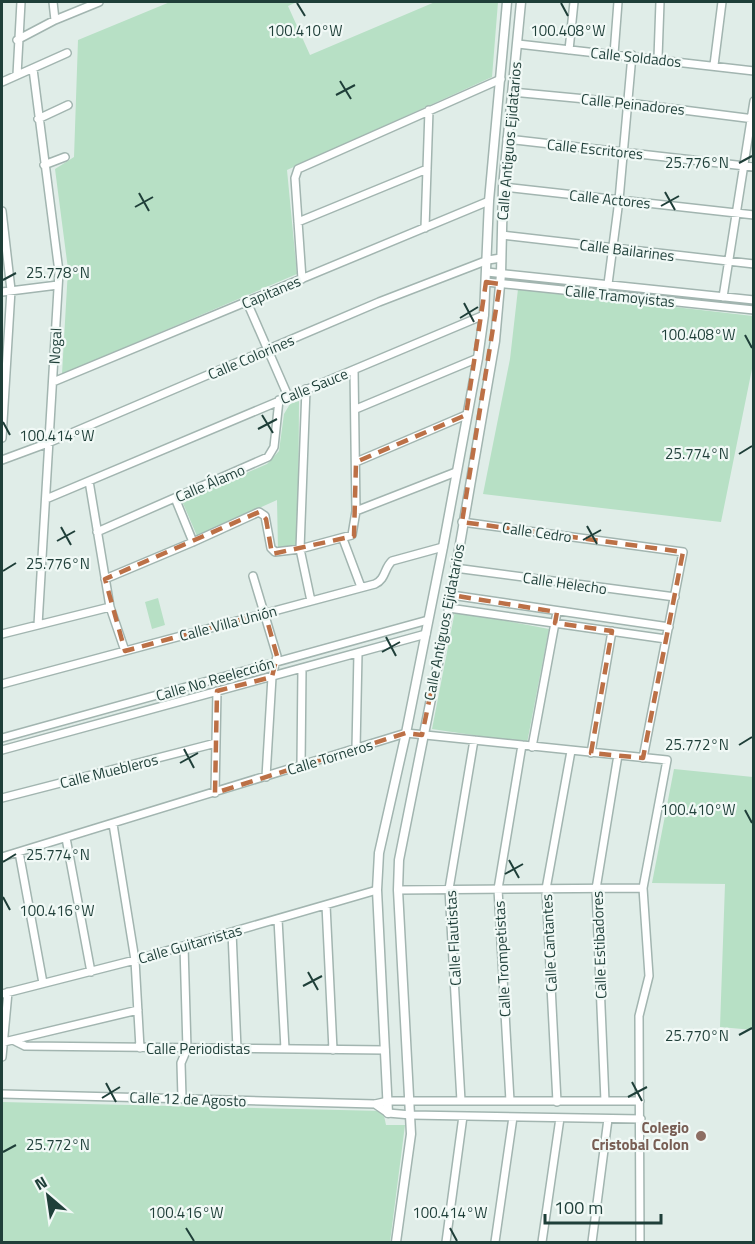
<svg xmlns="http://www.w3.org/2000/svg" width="755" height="1244" viewBox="0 0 755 1244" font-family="'Titillium Web',sans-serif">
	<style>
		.green { fill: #b7e0c5 }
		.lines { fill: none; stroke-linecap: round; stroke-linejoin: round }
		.minor-casing { stroke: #a2b5b0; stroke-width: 10 }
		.tertiary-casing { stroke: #a2b5b0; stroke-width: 11 }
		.minor { stroke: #fff; stroke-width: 7 }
		.tertiary { stroke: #fff; stroke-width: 8 }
		.marked { fill: none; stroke: #bc7046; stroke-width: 4.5; stroke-dasharray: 12 8; stroke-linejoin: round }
		.ticks { fill: none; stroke: #1f3f39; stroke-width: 2 }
		.education-dot { fill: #8d6e63; stroke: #f1f9f6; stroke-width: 2 }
		.labels { text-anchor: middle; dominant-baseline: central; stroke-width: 4.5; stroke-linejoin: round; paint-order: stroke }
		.street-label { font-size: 15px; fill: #1f3f39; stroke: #f1f9f6 }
		.education-label { font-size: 15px; font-weight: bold; fill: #785e54; stroke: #f1f9f6; text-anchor: end }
		.ticks-label { font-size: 15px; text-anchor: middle; fill: #1f3f39; stroke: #f1f9f6; stroke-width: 4.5; stroke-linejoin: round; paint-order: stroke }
	</style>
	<rect width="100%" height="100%" fill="#e0ede8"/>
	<path class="green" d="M170,2H297L288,6L310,55L435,2H498L492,77L287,170L297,274L62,374L68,269L55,169L74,157L78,40Z
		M518,289L753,316V364L721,522L483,494L510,359Z
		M299,401L298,545L278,551L277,500L197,536L182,501L267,464L279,451L284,414L290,404Z
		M158,598L165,625L152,629L145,602Z
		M455,611L549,629L527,743L432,729Z
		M674,769L753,777V1030L720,1027L725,884L652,883Z
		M2,1102L383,1111L386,1125H405L390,1242H2Z"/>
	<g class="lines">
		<g class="minor-casing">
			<path id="minor" d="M53,2L55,20
				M17,40L55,20L99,2
				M518,44L754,71
				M569,50L574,2
				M614,54L618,2
				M658,58L660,2
				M714,65L722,2
				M33,69L59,272L38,625
				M17,75L21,2
				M2,82L67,53
				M512,92L628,103L754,119
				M38,119L68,105
				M507,139L754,167
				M44,165L65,157
				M503,187L754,215
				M2,211L11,290L2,438
				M298,222L427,169
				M425,228L429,110
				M502,235L754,264
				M487,272L754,300
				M302,279L295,178L298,169L501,79
				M486,282L754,310
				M608,284L619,200L632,55
				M2,292L58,285
				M723,297L754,101
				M247,302L288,396
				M53,382L489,201
				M306,389L300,549L311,601
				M356,409L478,358
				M2,460L48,443L379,302L488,260L501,258
				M356,462L466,415
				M89,481L110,607L125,651
				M175,498L193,542
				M46,499L484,315
				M356,511L456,472
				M462,522L683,552L643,758
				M97,532L268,457L274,447L279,400
				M343,539L361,587
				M455,568L675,597
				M253,576L277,656L272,677L266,777
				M105,579L193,542L259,512L265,516L271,548L275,552L300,549L352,535L356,511L354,370
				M451,595L669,627
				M449,608L666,639
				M2,634L110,607
				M2,684L375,584C386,579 384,568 392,561L443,547
				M2,738L428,620
				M532,747L557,612
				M356,749L358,653
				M2,750L426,634
				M591,753L612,631
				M301,766L302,668
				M215,793L217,691
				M2,798L216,743
				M113,824L135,960L140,1048
				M66,838L91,972
				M19,852L43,983
				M2,857L406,733L667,760L643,888L649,976L639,1016L640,1242
				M398,890L643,888
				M326,905L333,1050
				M278,919L285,1049
				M232,932L237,1049
				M2,994L135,960L377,890
				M13,1040L25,1046L385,1050
				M4,1042L138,1010
				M2,1057L8,992
				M2,1094L375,1104L388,1101H640
				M182,1098L181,1063L187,1049L184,946
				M461,1101L449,889L474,740
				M510,1101L498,889L522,745
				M605,1101L596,889L618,755
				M557,1102L546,889L571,751
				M375,1104L388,1113L411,1115L641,1119
				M446,1242L463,1116
				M495,1242L513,1117
				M542,1242L560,1118
				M592,1242L608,1119"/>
		</g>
		<g class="tertiary-casing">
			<path id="tertiary" d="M388,1113L377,890L379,853L406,733L443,547L478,358L484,315L489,201L507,2
				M396,1242L411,1134L398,890L399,860L449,608L495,341L501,274L503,187L521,2"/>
		</g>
		<use href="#minor" class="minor"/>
		<use href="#tertiary" class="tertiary"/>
	</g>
	<path class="marked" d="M486,282L500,284L462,522L683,552L643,758L591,753L612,631L555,623L557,612L451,595L422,735L406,733L215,793L217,691L272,677L277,656L265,613L125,651L105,579L259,512L266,519L272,554L354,536L356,462L466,415Z"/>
	<path class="ticks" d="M297,3L305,16M561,3L568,16M340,81L351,99M336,95L355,85M739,163L752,156M665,192L675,210M139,193L149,211M661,206L679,196M135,207L153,197M3,280L16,273M464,303L474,322M460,318L478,307M745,335L752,348M262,415L273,433M3,422L10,435M258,429L277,419M739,454L752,446M587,526L597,544M61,527L71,545M583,540L601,530M57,541L75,531M3,571L16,563M386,637L396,656M382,652L400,642M739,745L752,737M184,749L194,768M180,763L198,753M745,810L752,823M509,860L519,878M3,862L16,854M505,874L523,864M3,897L10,910M308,972L318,990M303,986L322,976M739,1035L752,1028M632,1082L642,1101M106,1083L116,1102M628,1097L647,1087M102,1098L120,1087M3,1152L16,1145M186,1228L194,1241M450,1228L457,1241"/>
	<circle class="education-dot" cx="701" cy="1136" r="6"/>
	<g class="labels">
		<g class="street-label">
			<text transform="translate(636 57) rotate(6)">Calle Soldados</text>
			<text transform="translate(633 104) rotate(6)">Calle Peinadores</text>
			<text transform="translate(509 141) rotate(-85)">Calle Antiguos Ejidatarios</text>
			<text transform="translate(595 149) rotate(6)">Calle Escritores</text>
			<text transform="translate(610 199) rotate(6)">Calle Actores</text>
			<text transform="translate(627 250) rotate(7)">Calle Bailarines</text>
			<text transform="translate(271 292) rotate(-23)">Capitanes</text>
			<text transform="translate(620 296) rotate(6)">Calle Tramoyistas</text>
			<text transform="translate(55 346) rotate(-87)">Nogal</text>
			<text transform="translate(251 357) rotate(-23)">Calle Colorines</text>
			<text transform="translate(314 386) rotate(-22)">Calle Sauce</text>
			<text transform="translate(210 483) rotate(-23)">Calle Álamo</text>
			<text transform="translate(537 532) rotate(8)">Calle Cedro</text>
			<text transform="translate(565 583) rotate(8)">Calle Helecho</text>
			<text transform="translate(444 622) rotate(-79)">Calle Antiguos Ejidatarios</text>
			<text transform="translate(228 623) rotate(-15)">Calle Villa Unión</text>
			<text transform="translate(215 679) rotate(-16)">Calle No Reelección</text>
			<text transform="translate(330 757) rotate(-17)">Calle Torneros</text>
			<text transform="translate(109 771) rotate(-14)">Calle Muebleros</text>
			<text transform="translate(453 938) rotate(-93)">Calle Flautistas</text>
			<text transform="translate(549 943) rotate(-93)">Calle Cantantes</text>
			<text transform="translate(190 944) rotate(-16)">Calle Guitarristas</text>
			<text transform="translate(599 945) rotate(-92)">Calle Estibadores</text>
			<text transform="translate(502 959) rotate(-93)">Calle Trompetistas</text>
			<text x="198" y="1048">Calle Periodistas</text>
			<text transform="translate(188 1099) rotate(2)">Calle 12 de Agosto</text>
		</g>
		<g class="education-label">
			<text x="689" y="1127">Colegio<tspan x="689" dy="17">Cristobal Colon</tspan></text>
		</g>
	</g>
	<g class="ticks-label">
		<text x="305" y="36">100.410°W</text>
		<text x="568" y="36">100.408°W</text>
		<text x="697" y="168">25.776°N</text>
		<text x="58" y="278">25.778°N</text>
		<text x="698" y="340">100.408°W</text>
		<text x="57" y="441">100.414°W</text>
		<text x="697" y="459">25.774°N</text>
		<text x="58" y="569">25.776°N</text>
		<text x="697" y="750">25.772°N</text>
		<text x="698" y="815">100.410°W</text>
		<text x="58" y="860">25.774°N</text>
		<text x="57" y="916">100.416°W</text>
		<text x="697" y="1041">25.770°N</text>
		<text x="58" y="1150">25.772°N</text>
		<text x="186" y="1218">100.416°W</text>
		<text x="450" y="1218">100.414°W</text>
	</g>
	<rect width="755" height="1244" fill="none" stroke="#1f3f39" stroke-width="6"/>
	<g transform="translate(48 1196) rotate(331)" stroke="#f1f9f6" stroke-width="4.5" paint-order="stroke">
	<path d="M0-4.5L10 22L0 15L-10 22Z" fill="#1f3f39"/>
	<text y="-9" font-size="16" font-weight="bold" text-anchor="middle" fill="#1f3f39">N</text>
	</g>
	<path d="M545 1214v9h116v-9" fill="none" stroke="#1f3f39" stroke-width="3"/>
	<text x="554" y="1214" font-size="18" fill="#1f3f39" stroke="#f1f9f6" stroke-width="4.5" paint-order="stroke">100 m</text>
</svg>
